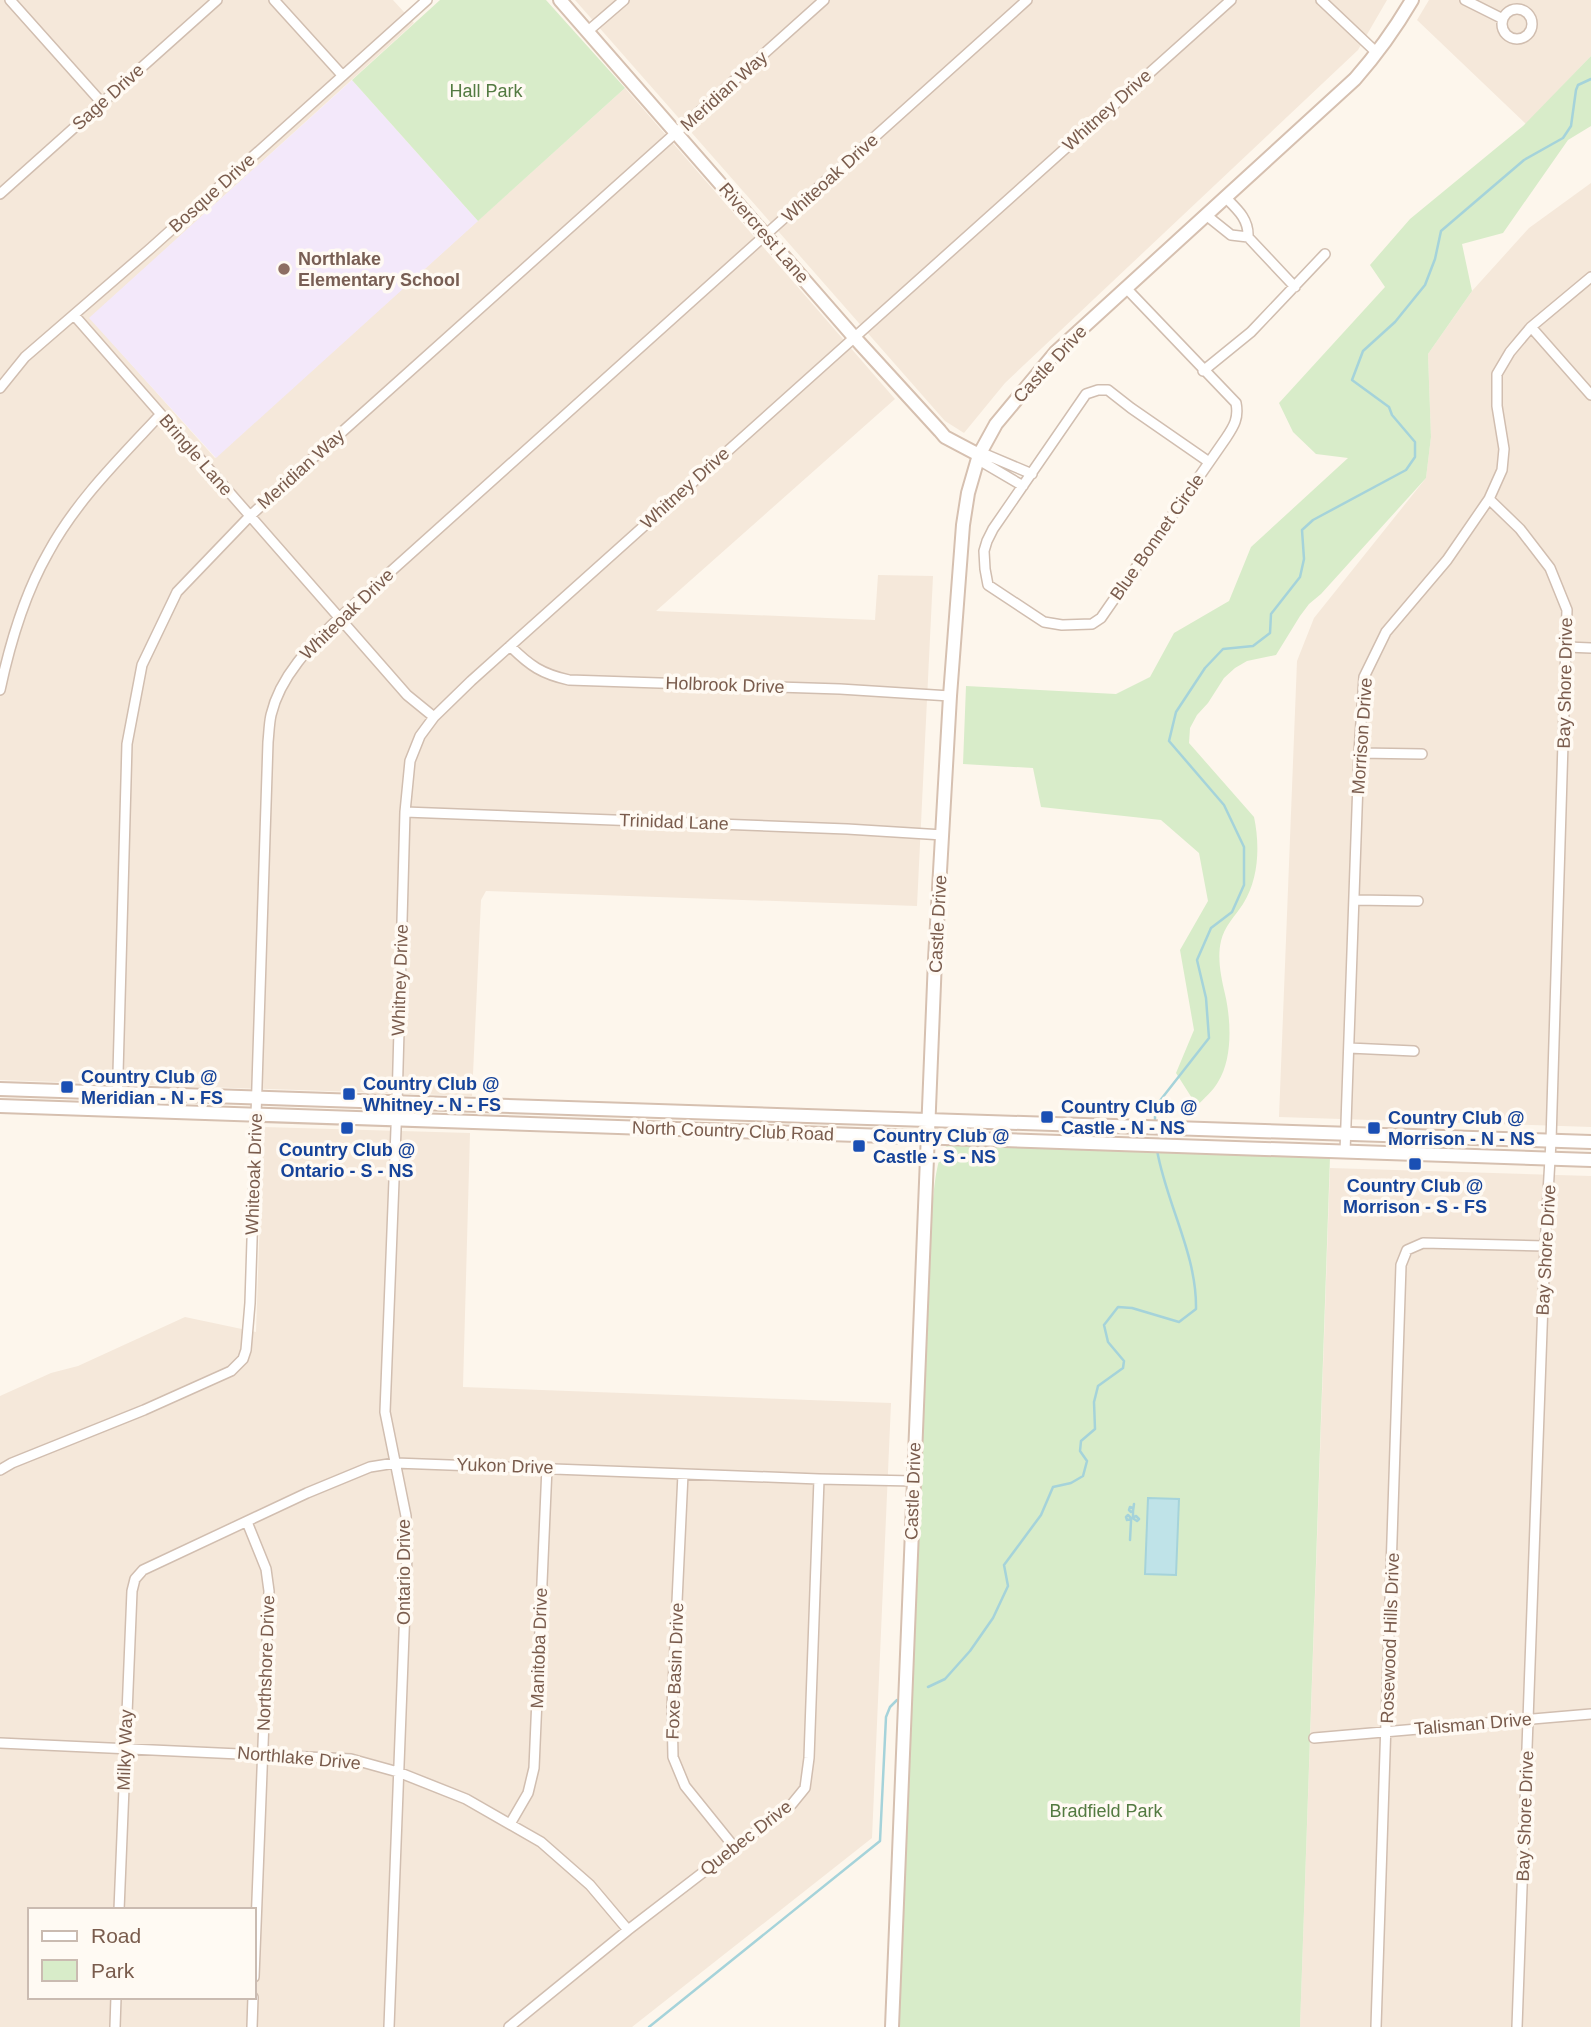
<svg xmlns="http://www.w3.org/2000/svg" width="1591" height="2027" viewBox="0 0 1591 2027" font-family="Arial,sans-serif">
	<style>
		.residential { fill: #f5e8da; fill-rule: evenodd }
		.education { fill: #f3e8fa }
		.green { fill: #d8ecc9 }
		.water { fill: #bfe3e8; stroke: #a5d3da; stroke-width: 2 }
		.lines { fill: none; stroke-linecap: round; stroke-linejoin: round }
		.stream { stroke: #a5d3da; stroke-width: 2.5 }
		.street-casing { stroke: #d1beb0; stroke-width: 12 }
		.secondary-casing { stroke: #d6c0b0; stroke-width: 16 }
		.street { stroke: #fff; stroke-width: 9 }
		.secondary { stroke: #fff; stroke-width: 12 }
		.education-dot { fill: #8d6e63; stroke: #fffaf3; stroke-width: 2.5 }
		.transit-dot { fill: #1a4fb4; stroke: #fffaf3; stroke-width: 2.5 }
		.labels { text-anchor: middle; dominant-baseline: central; stroke-width: 7; stroke-linejoin: round; paint-order: stroke }
		.park-label { font-size: 18px; fill: #537a41; stroke: #fffaf3 }
		.street-label { font-size: 18px; fill: #7a5c4d; stroke: #fffaf3 }
		.education-label { font-size: 18px; font-weight: bold; fill: #785e54; stroke: #fffaf3; text-anchor: start }
		.transit-label { font-size: 18px; font-weight: bold; fill: #164399; stroke: #fffaf3; text-anchor: start }
	</style>
	<rect width="100%" height="100%" fill="#fdf6ec"/>
	<path class="residential" d="M0,0H393L414,23L90,318L215,458L625,88L895,399L656,611L875,620L878,575L933,576L917,906L486,891L481,900L472,1096L0,1080Z
		M575,0H1387L1358,50L1005,383L964,433L945,421Z
		M1429,0H1591V56L1526,124L1417,20Z
		M1591,183V1127L1279,1117L1297,661L1314,618L1426,478L1431,437L1428,354L1472,291L1529,228Z
		M263,1127L470,1133L463,1387L891,1403L872,1838L632,2027H0V1396L51,1373L78,1366L185,1317L256,1332ZM30,1910H254V1997H30Z
		M1330,1168L1591,1176V2027H1300Z"/>
	<path class="education" d="M352,80L478,221L216,458L89,318Z"/>
	<path class="green" d="M440,0H546L625,88L478,221L352,80Z
		M1591,56V126L1568,140L1503,233L1462,244L1472,291L1428,354L1431,437L1426,478L1321,594L1309,604L1300,616L1276,655L1247,661L1235,668L1224,678L1208,703L1197,715L1190,728L1189,743L1254,817C1260,845 1259,879 1243,904C1235,916 1224,927 1221,941C1217,958 1221,977 1225,994C1231,1020 1233,1058 1218,1082C1213,1091 1204,1098 1197,1106L1176,1073L1194,1030L1180,950L1208,901L1199,853L1161,820L1041,807L1033,768L963,764L966,686L1116,694L1150,677L1174,633L1229,601L1251,547L1348,458L1316,454L1293,432L1279,403L1385,287L1370,265L1410,219L1523,126Z
		M952,1144L1330,1157L1300,2027H898L902,1892L929,1264C931,1240 932,1168 943,1151C946,1146 946,1146 952,1144Z"/>
	<path class="water" d="M1148,1498L1179,1499L1176,1575L1145,1574Z"/>
	<g class="lines">
		<path class="stream" d="M1155,1122V1107L1209,1038L1206,998L1197,960L1211,928L1232,912L1244,885V847L1224,805L1169,741L1176,712L1205,668L1223,649L1253,646L1270,633L1271,614L1300,577L1304,559L1302,530L1313,520L1406,470L1415,457V442L1392,415L1389,407L1352,380L1363,351L1395,322L1425,285L1435,259L1441,231L1524,160L1563,138L1571,126L1576,90L1578,85L1591,79
			M1133,1508L1130,1507L1129,1510L1131,1512L1133,1511L1134,1504
			M1130,1540L1131,1521V1518L1128,1515L1126,1517L1127,1520C1131,1520 1133,1517 1136,1516L1139,1519L1137,1521L1134,1519C1133,1518 1133,1517 1133,1516V1508
			M928,1687L945,1679L970,1651L993,1618L1008,1586L1004,1565L1041,1515L1053,1487L1071,1483L1083,1476L1087,1461L1080,1451L1081,1441L1095,1429L1094,1402L1098,1386L1123,1368L1124,1361L1108,1342L1104,1325L1118,1307L1132,1308L1179,1322L1196,1309C1197,1254 1166,1203 1157,1150
			M649,2027L880,1841L886,1717L890,1707L897,1700"/>
		<g class="street-casing">
			<path id="street" d="M10,0L102,103
				M274,0L342,75
				M1321,0L1377,53
				M1465,0L1503,19
				M1502 24a15 15 0 1 1 30 0a15 15 0 1 1-30 0Z
				M588,31L624,0
				M0,194L217,0
				M1225,197C1237,209 1249,219 1248,237
				M1206,215L1231,235L1248,237L1295,287
				M1126,288L1236,403C1239,418 1234,426 1226,438L1101,618L1092,624L1062,625L1044,622L988,585L985,569L984,551L987,541L993,529L1086,394L1098,390H1108L1131,408L1209,462
				M74,315L407,695L434,717
				M1531,327L1591,395
				M1203,371L1251,332L1325,254
				M0,388L25,357L151,248L427,0
				M979,455H987L1032,474
				M979,455L984,463L1023,486
				M1489,499L1520,529L1550,568L1567,610L1551,1141L1545,1246L1517,2027
				M510,646C530,666 542,674 569,680L840,689L950,696
				M1567,647L1591,648
				M0,690C10,643 24,595 48,553C76,501 120,458 160,415
				M1359,753L1422,754
				M405,812L847,829L943,835
				M1354,900L1418,901
				M1349,1048L1414,1051
				M117,1110L127,744L142,665L177,592L249,517L304,466L824,0
				M1345,1152L1359,753L1364,677L1386,632L1447,560L1489,499L1502,470L1504,449L1497,406V374L1510,352L1531,327L1591,277
				M0,1470L12,1463L144,1410L231,1371L243,1359L246,1350L250,1303L268,742C269,733 269,724 271,715C280,676 311,645 339,618L1027,0
				M683,1474L672,1708L673,1757L685,1786L735,1848
				M247,1522L266,1569L269,1591L254,1977
				M1314,1738L1591,1714
				M0,1743L351,1759L398,1772L466,1799L541,1842L590,1885L628,1930
				M510,1824L528,1793L534,1768L547,1467
				M119,1910L132,1591L135,1579L143,1570L307,1493L370,1467L395,1463L819,1479L914,1481
				M115,2027L116,1997
				M252,2027L253,1997
				M389,2027L407,1555L406,1516L385,1412L397,1103L405,812L410,761L420,736L434,717L471,681L1231,0
				M509,2027L628,1930L792,1804L805,1788L809,1758L819,1479
				M1376,2027L1401,1265L1407,1250L1423,1243L1545,1246"/>
		</g>
		<g class="secondary-casing">
			<path id="secondary" d="M560,0L854,337L940,431L945,437L979,455
				M0,1089L1591,1142
				M0,1106L1591,1160
				M892,2027L935,959L950,696L963,525L968,493L979,455L996,424L1055,353L1355,79C1377,54 1395,29 1412,0"/>
		</g>
		<use href="#street" class="street"/>
		<use href="#secondary" class="secondary"/>
	</g>
	<circle class="education-dot" cx="284" cy="269" r="7"/>
	<g class="transit-dot">
		<rect x="60" y="1080" width="14" height="14" rx="3.5"/>
		<rect x="342" y="1087" width="14" height="14" rx="3.5"/>
		<rect x="1040" y="1110" width="14" height="14" rx="3.5"/>
		<rect x="340" y="1121" width="14" height="14" rx="3.5"/>
		<rect x="1367" y="1121" width="14" height="14" rx="3.5"/>
		<rect x="852" y="1139" width="14" height="14" rx="3.5"/>
		<rect x="1408" y="1157" width="14" height="14" rx="3.5"/>
	</g>
	<g class="labels">
		<g class="park-label">
			<text x="486" y="91">Hall Park</text>
			<text x="1106" y="1811">Bradfield Park</text>
		</g>
		<g class="street-label">
			<text transform="translate(724 91) rotate(-42)">Meridian Way</text>
			<text transform="translate(108 97) rotate(-42)">Sage Drive</text>
			<text transform="translate(1107 110) rotate(-42)">Whitney Drive</text>
			<text transform="translate(830 178) rotate(-42)">Whiteoak Drive</text>
			<text transform="translate(212 193) rotate(-42)">Bosque Drive</text>
			<text transform="translate(764 233) rotate(49)">Rivercrest Lane</text>
			<text transform="translate(1050 364) rotate(-47)">Castle Drive</text>
			<text transform="translate(196 455) rotate(49)">Bringle Lane</text>
			<text transform="translate(301 469) rotate(-42)">Meridian Way</text>
			<text transform="translate(685 488) rotate(-42)">Whitney Drive</text>
			<text transform="translate(1157 537) rotate(-55)">Blue Bonnet Circle</text>
			<text transform="translate(347 614) rotate(-44)">Whiteoak Drive</text>
			<text transform="translate(1565 683) rotate(-89)">Bay Shore Drive</text>
			<text transform="translate(725 685) rotate(2)">Holbrook Drive</text>
			<text transform="translate(1362 736) rotate(-86)">Morrison Drive</text>
			<text transform="translate(674 822) rotate(2)">Trinidad Lane</text>
			<text transform="translate(938 924) rotate(-87)">Castle Drive</text>
			<text transform="translate(400 980) rotate(-88)">Whitney Drive</text>
			<text transform="translate(733 1131) rotate(2)">North Country Club Road</text>
			<text transform="translate(254 1174) rotate(-88)">Whiteoak Drive</text>
			<text transform="translate(1546 1250) rotate(-87)">Bay Shore Drive</text>
			<text transform="translate(505 1466) rotate(2)">Yukon Drive</text>
			<text transform="translate(913 1491) rotate(-88)">Castle Drive</text>
			<text transform="translate(404 1572) rotate(-90)">Ontario Drive</text>
			<text transform="translate(1390 1638) rotate(-88)">Rosewood Hills Drive</text>
			<text transform="translate(539 1648) rotate(-88)">Manitoba Drive</text>
			<text transform="translate(266 1663) rotate(-88)">Northshore Drive</text>
			<text transform="translate(675 1671) rotate(-88)">Foxe Basin Drive</text>
			<text transform="translate(1473 1724) rotate(-5)">Talisman Drive</text>
			<text transform="translate(125 1750) rotate(-88)">Milky Way</text>
			<text transform="translate(299 1758) rotate(5)">Northlake Drive</text>
			<text transform="translate(1525 1816) rotate(-88)">Bay Shore Drive</text>
			<text transform="translate(746 1838) rotate(-38)">Quebec Drive</text>
		</g>
		<g class="education-label">
			<text x="298" y="259">Northlake<tspan x="298" dy="21">Elementary School</tspan></text>
		</g>
		<g class="transit-label">
			<text x="81" y="1077">Country Club @<tspan x="81" dy="21">Meridian - N - FS</tspan></text>
			<text x="363" y="1084">Country Club @<tspan x="363" dy="21">Whitney - N - FS</tspan></text>
			<text x="1061" y="1107">Country Club @<tspan x="1061" dy="21">Castle - N - NS</tspan></text>
			<text x="1388" y="1118">Country Club @<tspan x="1388" dy="21">Morrison - N - NS</tspan></text>
			<text x="873" y="1136">Country Club @<tspan x="873" dy="21">Castle - S - NS</tspan></text>
			<text x="347" y="1150" text-anchor="middle">Country Club @<tspan x="347" dy="21">Ontario - S - NS</tspan></text>
			<text x="1415" y="1186" text-anchor="middle">Country Club @<tspan x="1415" dy="21">Morrison - S - FS</tspan></text>
		</g>
	</g>
	<rect x="28" y="1908" width="228" height="91" fill="#fffaf3" stroke="#cabbb1" stroke-width="2"/>
	<rect x="42" y="1931" width="35" height="10" fill="#ffffff" stroke="#cabbb1" stroke-width="2"/>
	<text x="91" y="1943" font-size="21" fill="#7a5c4d">Road</text>
	<rect x="42" y="1960" width="35" height="21" fill="#d8ecc9" stroke="#cabbb1" stroke-width="2"/>
	<text x="91" y="1978" font-size="21" fill="#7a5c4d">Park</text>
</svg>
